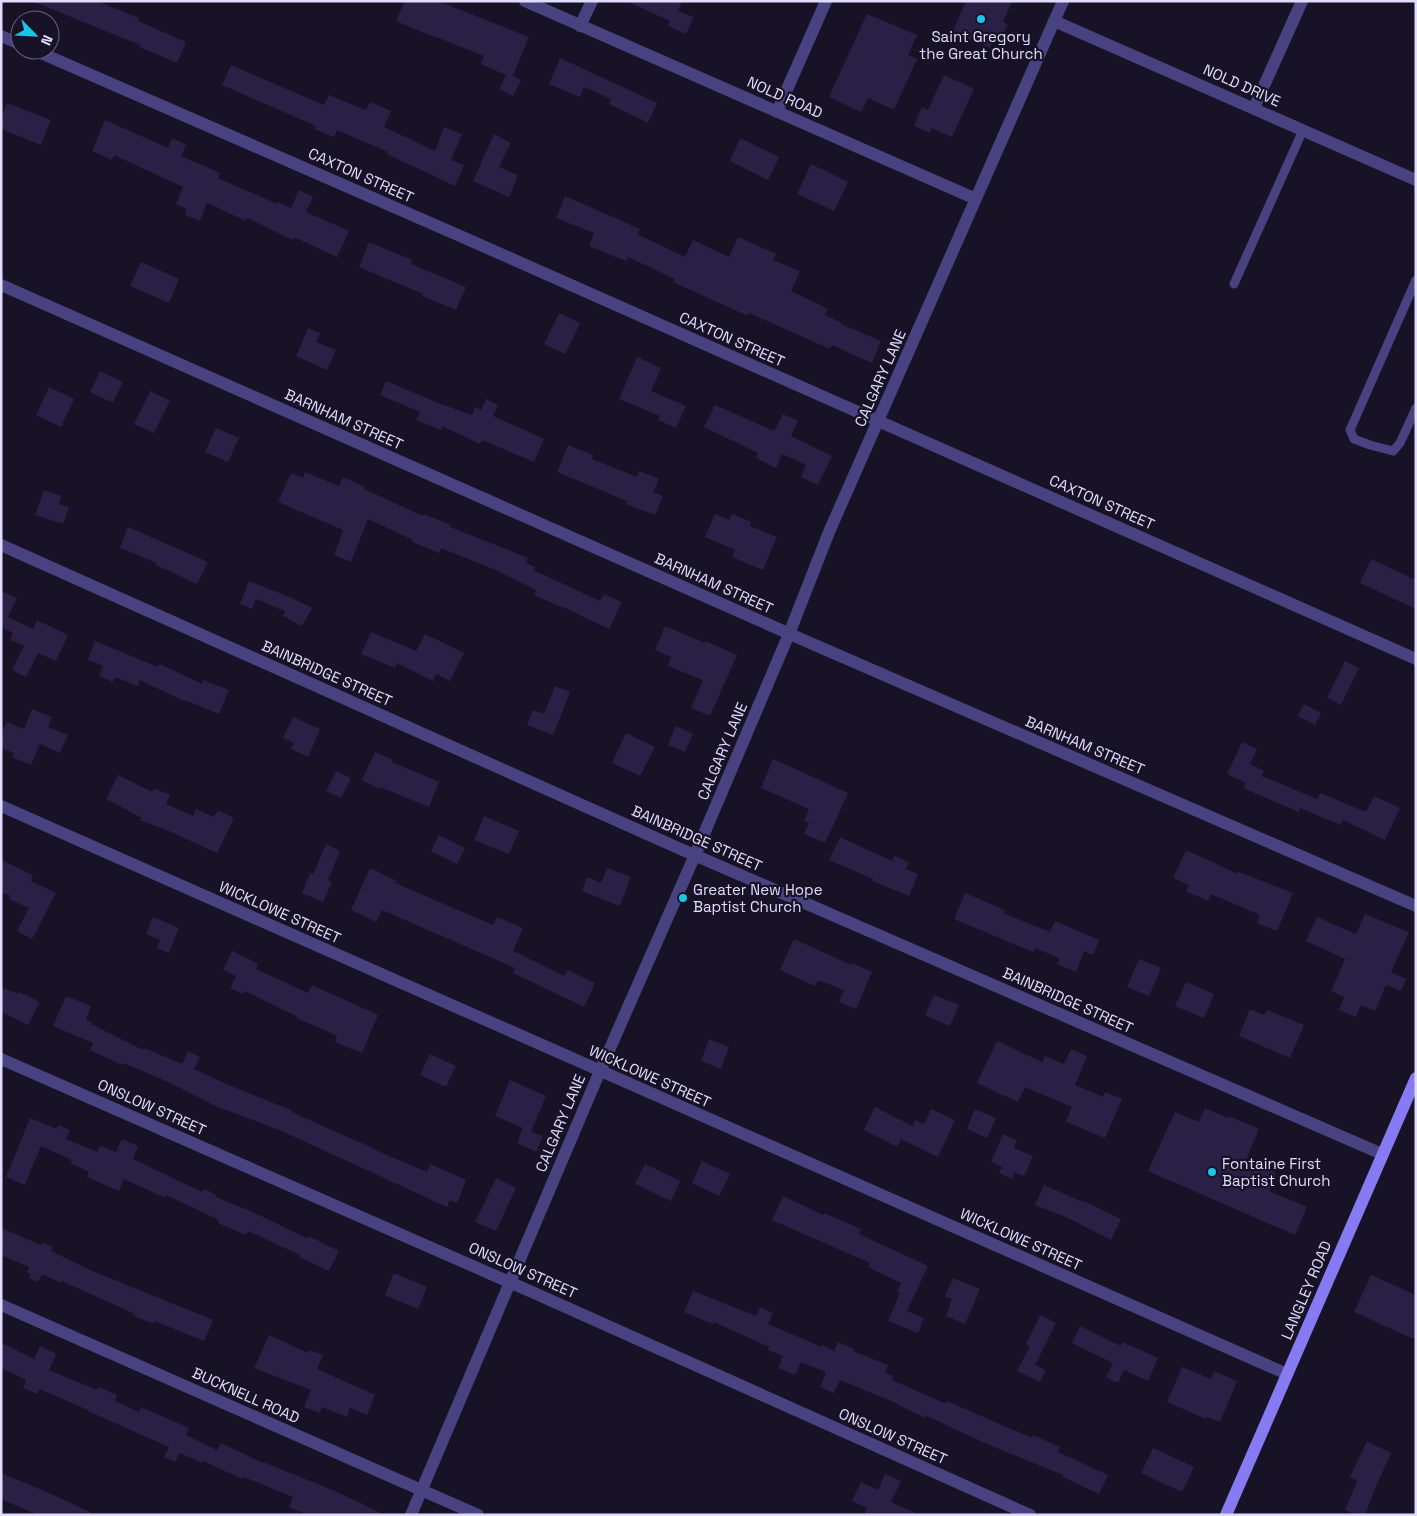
<svg xmlns="http://www.w3.org/2000/svg" width="1417" height="1516" viewBox="0 0 1417 1516" font-family="'Space Grotesk',sans-serif">
	<style>
		.building { fill: #2a2046 }
		.lines { fill: none; stroke-linecap: round; stroke-linejoin: round }
		.lane { stroke: #494281; stroke-width: 9 }
		.street { stroke: #494281; stroke-width: 12 }
		.secondary { stroke: #877bf3; stroke-width: 12 }
		.poi-dot { fill: #19c6ea; stroke: #171226; stroke-width: 2 }
		.labels { text-anchor: middle; dominant-baseline: central; stroke-width: 4.5; stroke-linejoin: round; paint-order: stroke }
		.poi-label { font-size: 15px; fill: #e1dbfc; stroke: #171226; text-anchor: start }
		.street-label { font-size: 15px; fill: #e1dbfc; stroke: #171226 }
	</style>
	<rect width="100%" height="100%" fill="#171226"/>
	<path class="building" d="M97,1L139,18L138,21L186,42L177,63L139,47L140,45L34,2Z
		M405,1H438L529,37L513,76L521,80L513,96L499,89L506,75L481,64L484,56L434,36V37L396,21Z
		M626,1H682L678,11L694,17L686,34L668,26L670,21Z
		M966,1H1012L1003,22L1008,24L1002,38L996,35L990,48L953,31Z
		M867,14L917,35L908,55L917,59L894,110L868,98L861,112L829,97Z
		M560,58L657,103L648,123L609,104L611,99L584,87L580,97L549,84Z
		M231,65L324,105L329,95L366,110L370,102L391,111L384,127L435,151L444,127L462,134L451,160L464,165L455,186L387,154L388,152L337,130L334,137L314,129L316,126L222,85Z
		M944,75L974,89L952,137L932,128L930,133L914,126L922,107L928,110Z
		M7,103L51,120L41,145L1,129V117Z
		M105,120L168,148L172,138L186,145L181,156L220,173L218,178L277,204L278,202L291,208L299,190L313,197L306,212L349,231L337,257L294,237L293,240L247,218L246,221L207,203L200,221L185,215L187,209L176,204L183,187L114,155L112,160L92,151Z
		M494,134L511,143L499,167L518,175L509,197L473,181Z
		M740,138L779,157L768,180L730,161Z
		M811,164L848,182L834,211L797,194Z
		M565,196L640,229L637,234L685,257L693,240L729,257L738,237L776,254L773,260L800,271L791,291L828,309L825,315L842,323L841,324L881,341L872,363L832,345L830,349L749,313L748,316L673,282L675,279L628,257L626,261L589,246L594,233L556,218Z
		M369,242L412,260L411,264L466,287L456,310L422,296L423,294L359,267Z
		M141,262L179,279L169,303L130,286Z
		M559,313L580,323L565,354L544,344Z
		M308,328L320,333L316,342L336,350L327,370L296,356Z
		M637,357L661,368L651,391L686,406L676,428L658,420L660,416L619,399Z
		M100,371L123,382L113,403L90,392Z
		M386,381L441,404L472,415L475,407L481,410L486,399L498,405L493,416L544,439L534,462L482,440L480,444L442,426L441,430L416,420L420,412L380,395Z
		M49,387L74,399L61,427L36,415Z
		M150,391L170,401L154,433L134,424Z
		M715,405L774,431L783,414L798,421L791,436L832,456L818,485L801,477L806,465L782,454L776,468L756,458L758,453L704,427Z
		M216,428L239,438L228,462L205,452Z
		M568,445L593,455L592,459L637,477L639,471L659,479L653,492L663,496L655,515L626,504L627,501L557,472Z
		M305,472L339,486L343,477L365,487L364,489L423,516L424,514L451,525L450,527L528,558L526,563L535,567L533,570L600,601L604,594L622,602L609,629L561,606V607L534,595L536,590L491,568L441,548L439,553L412,542L413,540L368,519L351,562L334,555L343,530L278,502L291,473L303,478Z
		M44,490L61,496L59,504L69,507L63,524L35,515Z
		M715,514L729,520L732,514L751,522L750,526L777,537L763,570L732,557L735,550L705,537Z
		M128,527L208,562L197,584L156,565L157,563L120,548Z
		M1371,559L1416,580V609L1360,583Z
		M249,581L292,598L312,608L302,626L283,616L285,611L256,599L252,609L240,604Z
		M1,591L17,598L8,617L33,629L37,620L68,635L56,661L38,653L26,677L12,670L24,646L10,640L13,633L3,628L1,631Z
		M665,626L705,643V641L737,655L710,716L691,708L703,680L668,666L671,657L655,650Z
		M371,632L416,651L425,634L464,653L450,681L436,674L433,681L397,663L395,668L361,654Z
		M95,641L158,667L160,664L202,684L203,680L229,690L219,714L185,700L184,701L140,680L138,686L115,677L113,682L99,676L103,666L88,660Z
		M1345,661L1359,668L1341,705L1327,698Z
		M555,686L570,692L553,735L527,725L533,710L544,714Z
		M1304,704L1321,713L1315,725L1298,716Z
		M32,709L52,717L48,727L68,735L60,753L40,744L31,765L12,757L14,753L1,748V734L7,722L24,729Z
		M293,717L320,729L308,757L291,749L294,743L283,738Z
		M676,726L693,734L685,752L668,745Z
		M626,733L655,747L640,776L612,763Z
		M1242,742L1257,749L1250,764L1264,771L1262,776L1317,799L1320,793L1366,812L1374,796L1400,808L1385,840L1343,820L1341,825L1300,808L1299,812L1243,788L1246,783L1227,774Z
		M375,752L393,760L392,762L439,782L429,807L380,787L379,789L362,780Z
		M773,759L848,793L825,843L804,834L809,823L804,821L809,809L761,788Z
		M336,771L351,778L341,798L326,791Z
		M118,775L152,792L154,788L170,795L166,804L193,816L196,809L214,817L218,810L234,818L217,853L169,831L140,820L142,818L106,799Z
		M484,816L519,831L509,854L474,840Z
		M439,835L465,848L457,864L431,851Z
		M840,837L892,861L894,856L909,862L906,869L918,874L909,896L872,881L873,879L829,860Z
		M326,844L340,851L328,880L332,882L323,902L302,893L310,873L313,874Z
		M1186,850L1238,874L1239,872L1293,893L1277,931L1257,923L1260,915L1211,894L1208,901L1186,891L1189,885L1173,878Z
		M1,860L33,875L31,881L56,893L32,939L17,931L29,908L9,899L10,896L1,892Z
		M370,868L396,881L395,883L493,925L497,917L523,928L513,951L564,976L567,970L595,983L584,1007L513,973L515,968L382,910L376,922L351,910Z
		M607,868L631,877L620,906L582,891L587,877L601,883Z
		M965,893L1005,910L1003,913L1050,932L1055,921L1099,940L1093,955L1084,951L1076,972L1057,964L1059,958L1035,948L1033,952L954,919Z
		M1365,914L1409,932L1391,972L1406,979L1401,991L1386,985L1375,1011L1361,1005L1356,1017L1339,1010L1344,997L1331,991L1345,959L1306,941L1317,917L1356,934Z
		M153,917L179,928L169,953L157,948L160,940L146,934Z
		M794,939L851,965L852,963L872,972L856,1009L839,1002L844,990L818,980L815,986L780,970Z
		M232,951L258,964L256,969L308,993L312,985L378,1015L362,1053L335,1042L337,1036L297,1018L298,1017L245,991L243,994L230,988L236,976L223,970Z
		M1139,959L1161,968L1149,996L1127,987Z
		M1186,982L1214,994L1204,1018L1175,1006Z
		M1,987L18,994L19,992L40,1002L28,1025L1,1012Z
		M934,995L959,1005L950,1026L925,1015Z
		M66,996L91,1006L86,1020L92,1022L91,1024L143,1050L144,1048L182,1064L188,1051L200,1057L194,1069L224,1083L293,1111L292,1112L347,1137L374,1148L373,1149L427,1172L430,1164L466,1180L457,1203L450,1200L447,1207L284,1132L213,1105L173,1084L123,1063L122,1065L90,1050L93,1043L53,1026Z
		M1250,1009L1264,1015L1267,1010L1304,1025L1290,1058L1239,1036Z
		M709,1039L729,1047L721,1069L701,1061Z
		M997,1041L1042,1062L1045,1056L1064,1064L1071,1049L1087,1056L1075,1085L1103,1097L1105,1092L1122,1099L1105,1138L1066,1122L1072,1107L1025,1087L1018,1102L977,1083Z
		M430,1054L456,1066L446,1087L420,1075Z
		M510,1080L546,1096L531,1132L543,1136L536,1152L517,1143L523,1128L495,1116Z
		M875,1107L913,1126L915,1120L924,1124L931,1109L955,1120L938,1157L901,1139L897,1147L864,1130Z
		M1205,1108L1228,1118L1229,1116L1259,1129L1246,1160L1276,1173L1269,1191L1307,1207L1295,1235L1148,1171L1175,1112L1199,1122Z
		M975,1109L996,1118L987,1138L967,1129Z
		M30,1118L57,1129L59,1125L70,1130L66,1139L97,1152L100,1146L116,1152L122,1139L138,1146L133,1159L202,1192L204,1189L216,1195V1197L255,1213L308,1239L309,1236L339,1251L329,1271L299,1257L300,1255L248,1231L246,1235L218,1223L219,1220L166,1195L165,1198L124,1179L119,1191L87,1177L89,1172L70,1163L72,1160L41,1146L25,1185L6,1177Z
		M1003,1134L1017,1140L1014,1148L1033,1156L1024,1176L1014,1172L1012,1179L999,1173L1002,1167L991,1162Z
		M702,1161L730,1174L719,1196L692,1183Z
		M645,1164L680,1181L671,1201L635,1184Z
		M496,1178L516,1188L496,1231L475,1222Z
		M1044,1185L1083,1202L1084,1201L1121,1219L1111,1240L1066,1217L1035,1205Z
		M783,1196L823,1215L824,1213L861,1229L859,1234L928,1266L907,1311L924,1318L918,1333L888,1321L900,1293L897,1292L901,1283L868,1267L870,1263L772,1220Z
		M1,1228L41,1245L42,1242L53,1247L51,1251L90,1270L213,1320L204,1341L155,1321L154,1324L134,1316L135,1314L62,1281L61,1283L42,1274L38,1282L29,1278L30,1274L27,1272L29,1267L1,1255Z
		M394,1273L427,1287L418,1309L385,1295Z
		M1371,1275L1416,1295V1340L1354,1312Z
		M953,1278L980,1289L965,1324L946,1316L952,1299L945,1296Z
		M693,1291L756,1316L760,1307L773,1313L768,1324L822,1347V1345L834,1351L838,1342L854,1349L853,1351L888,1365L885,1373L893,1376L892,1380L946,1404L947,1401L1032,1438L1033,1435L1060,1447L1058,1452L1108,1475L1099,1494L1063,1477V1475L982,1442L927,1416L926,1418L898,1405V1404L840,1380L834,1393L820,1387L826,1372L801,1362L795,1375L778,1368L783,1356L768,1350L769,1347L714,1322L713,1324L684,1312Z
		M1040,1315L1056,1323L1035,1365L1046,1370L1040,1382L1017,1371L1030,1346L1026,1344Z
		M1080,1326L1121,1346L1122,1342L1158,1358L1148,1381L1124,1370L1118,1383L1106,1377L1113,1363L1072,1343Z
		M269,1335L308,1353L309,1350L323,1355L317,1369L375,1395L367,1415L350,1408L347,1417L322,1407L320,1413L304,1407L311,1390L254,1368Z
		M1,1343L34,1359L40,1346L56,1354L49,1370L97,1390L99,1387L117,1395L115,1401L139,1412L141,1407L189,1428L186,1435L217,1450L221,1443L263,1463V1462L335,1491L385,1515H308L289,1507L293,1497L244,1477L242,1479L203,1461L202,1463L180,1453L175,1462L164,1457L169,1447L88,1411V1410L39,1389L37,1394L23,1388L26,1380L1,1368Z
		M1182,1367L1211,1379L1214,1371L1237,1381L1220,1422L1207,1417L1206,1419L1167,1402Z
		M1367,1441L1391,1453L1374,1491L1365,1515H1356L1345,1510L1357,1481L1350,1477Z
		M1153,1448L1194,1467L1182,1492L1141,1473Z
		M1,1473L56,1496L96,1515H38L1,1499Z
		M885,1474L901,1481L891,1502L920,1515H864L867,1508L852,1501L861,1482L878,1490Z"/>
	<g class="lines">
		<path class="lane" d="M1416,280L1350,430L1354,439L1370,445L1393,451L1400,443L1416,408
			M1234,284L1303,130"/>
		<path class="street" d="M525,1L976,199
			M1054,21L1416,180
			M580,26L592,1
			M1,36L20,44
			M34,50L467,239L1416,659
			M1254,108L1302,1
			M777,112L826,1
			M1,285L808,642L1416,906
			M1,545L676,847L1382,1154
			M1,806L1287,1374
			M1,1059L532,1292L1030,1515
			M1,1305L478,1515
			M411,1515L600,1071L695,855L789,634L829,532L1063,1"/>
		<path class="secondary" d="M1226,1515L1416,1078"/>
	</g>
	<g class="poi-dot">
		<circle cx="981" cy="19" r="5"/>
		<circle cx="683" cy="898" r="5"/>
		<circle cx="1212" cy="1172" r="5"/>
	</g>
	<g class="labels">
		<g class="poi-label">
			<text x="981" y="36" text-anchor="middle">Saint Gregory<tspan x="981" dy="17">the Great Church</tspan></text>
			<text x="693" y="889">Greater New Hope<tspan x="693" dy="17">Baptist Church</tspan></text>
			<text x="1222" y="1163">Fontaine First<tspan x="1222" dy="17">Baptist Church</tspan></text>
		</g>
		<g class="street-label">
			<text transform="translate(1242 85) rotate(24)">NOLD DRIVE</text>
			<text transform="translate(785 97) rotate(24)">NOLD ROAD</text>
			<text transform="translate(361 175) rotate(24)">CAXTON STREET</text>
			<text transform="translate(732 339) rotate(24)">CAXTON STREET</text>
			<text transform="translate(880 378) rotate(-66)">CALGARY LANE</text>
			<text transform="translate(344 419) rotate(24)">BARNHAM STREET</text>
			<text transform="translate(1102 502) rotate(24)">CAXTON STREET</text>
			<text transform="translate(714 583) rotate(24)">BARNHAM STREET</text>
			<text transform="translate(327 673) rotate(24)">BAINBRIDGE STREET</text>
			<text transform="translate(1085 745) rotate(23)">BARNHAM STREET</text>
			<text transform="translate(722 751) rotate(-67)">CALGARY LANE</text>
			<text transform="translate(697 838) rotate(24)">BAINBRIDGE STREET</text>
			<text transform="translate(280 912) rotate(24)">WICKLOWE STREET</text>
			<text transform="translate(1068 1000) rotate(24)">BAINBRIDGE STREET</text>
			<text transform="translate(650 1076) rotate(24)">WICKLOWE STREET</text>
			<text transform="translate(152 1107) rotate(24)">ONSLOW STREET</text>
			<text transform="translate(560 1123) rotate(-67)">CALGARY LANE</text>
			<text transform="translate(1021 1239) rotate(24)">WICKLOWE STREET</text>
			<text transform="translate(523 1270) rotate(24)">ONSLOW STREET</text>
			<text transform="translate(1306 1290) rotate(-67)">LANGLEY ROAD</text>
			<text transform="translate(246 1395) rotate(24)">BUCKNELL ROAD</text>
			<text transform="translate(893 1436) rotate(24)">ONSLOW STREET</text>
		</g>
	</g>
	<rect width="1417" height="1516" fill="none" stroke="#e1dbfc" stroke-width="5"/>
	<g transform="translate(35 35) rotate(114)"><circle r="24" fill="#171226" stroke="#68627c"/>
	<path d="M0-4L9 19L0 12L-9 19Z" fill="#19c6ea"/>
	<text y="-8" font-size="14" font-weight="bold" text-anchor="middle" fill="#e1dbfc">N</text>
	</g>
</svg>
